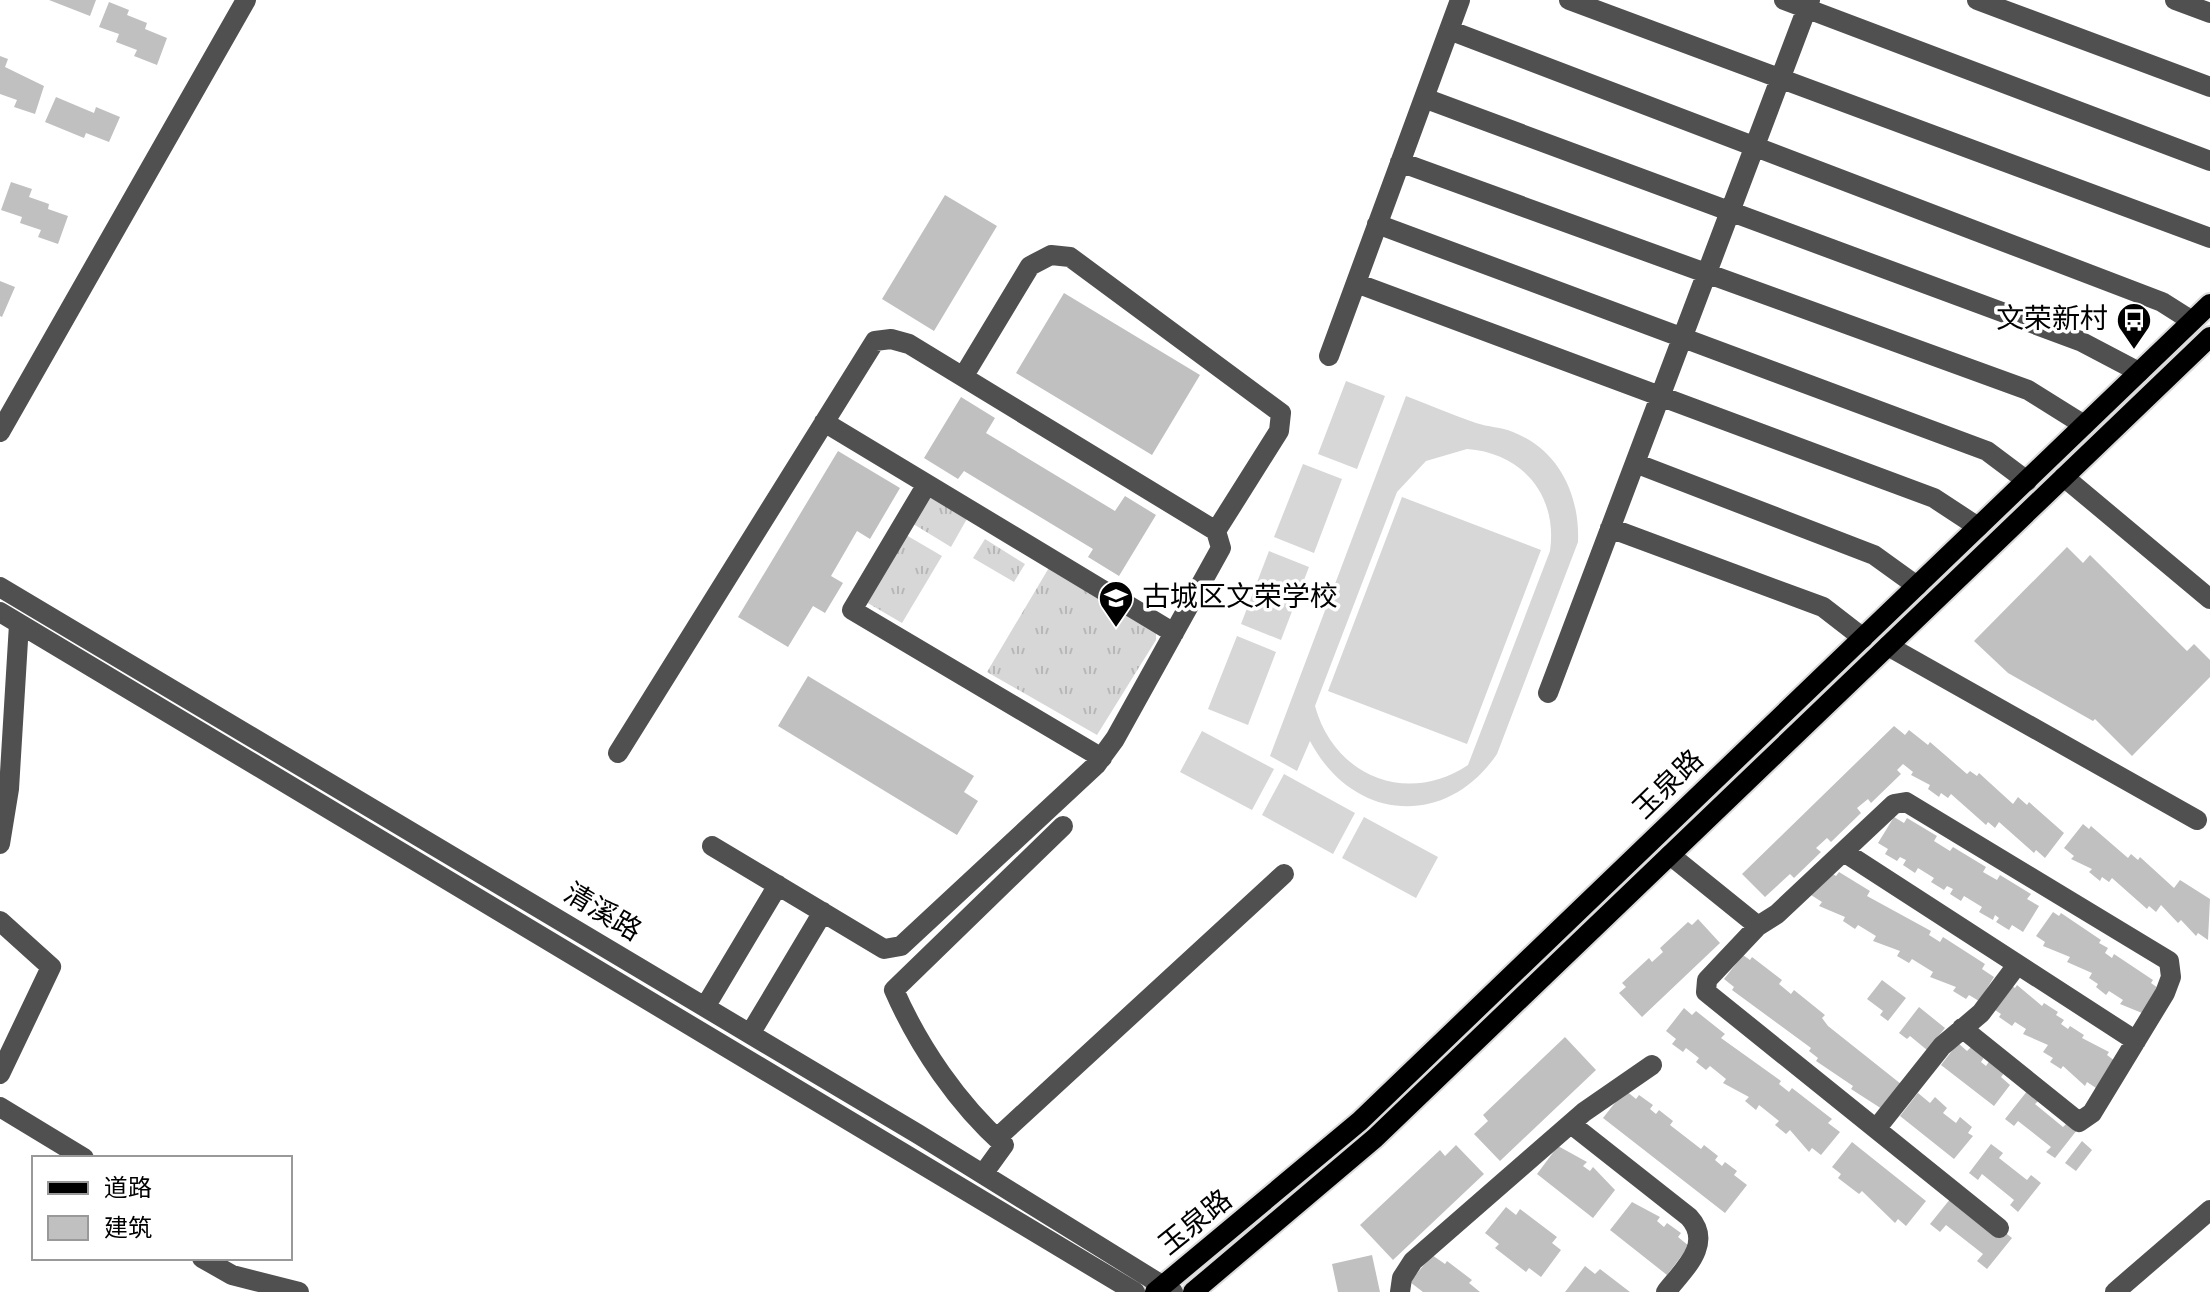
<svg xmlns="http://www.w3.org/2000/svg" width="2210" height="1292" viewBox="0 0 2210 1292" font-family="'Alegreya Sans','Noto Sans SC',sans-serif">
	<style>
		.grass { fill: url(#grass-tufts) }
		.garden { fill: #d7d7d7; fill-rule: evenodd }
		.building { fill: #c0c0c0 }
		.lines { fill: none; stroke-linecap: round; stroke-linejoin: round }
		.major-casing { stroke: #dbdbdb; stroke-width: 24 }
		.minor { stroke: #505050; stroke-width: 20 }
		.major { stroke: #000; stroke-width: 20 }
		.labels { text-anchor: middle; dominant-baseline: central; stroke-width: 7; stroke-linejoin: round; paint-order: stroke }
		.poi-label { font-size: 28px; fill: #000; stroke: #fff; text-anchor: end }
		.street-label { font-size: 28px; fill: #000; stroke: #fff }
	</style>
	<defs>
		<pattern id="grass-tufts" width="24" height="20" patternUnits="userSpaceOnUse" patternTransform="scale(2)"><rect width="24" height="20" fill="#d7d7d7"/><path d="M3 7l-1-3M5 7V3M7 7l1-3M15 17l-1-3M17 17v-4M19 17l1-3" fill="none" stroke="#b7b7b7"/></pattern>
	</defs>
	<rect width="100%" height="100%" fill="#fff"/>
	<path class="grass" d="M928,493L968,517L951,547L910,522Z
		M906,535L942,556L902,623L866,602Z
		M985,539L1025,564L1014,582L973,558Z
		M1050,566L1156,633V640L1097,735L987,672Z"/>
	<path class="garden" d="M1346,381L1385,396L1357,469L1318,454Z
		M1406,396C1430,405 1453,415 1476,423C1488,427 1501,427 1513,432C1559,450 1580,495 1578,542L1497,754C1445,830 1352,821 1310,741L1297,771L1270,756ZM1467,449C1523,453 1558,496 1550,551L1468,765C1407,806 1334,776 1315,706L1397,492L1426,461Z
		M1303,464L1342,479L1314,553L1274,537Z
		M1402,497L1541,550L1467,744L1328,691Z
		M1269,551L1309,567L1281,640L1241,624Z
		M1237,636L1276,652L1248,725L1208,709Z
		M1202,731L1274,769L1252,810L1180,772Z
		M1284,774L1355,813L1333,854L1262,815Z
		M1364,817L1438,857L1416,898L1342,858Z"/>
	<path class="building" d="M49,0H96L90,16Z
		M109,2L129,10L127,15L147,23L145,29L167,38L157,65L134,56L137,50L116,42L119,34L99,27Z
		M0,56L8,59L5,67L44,86L35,114L14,107L17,100L0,94Z
		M56,97L94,113L96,107L120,117L109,142L86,133L84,138L45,122Z
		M11,182L32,189L29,197L49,204L48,209L68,216L58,244L38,237L41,230L20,223L22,217L1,210Z
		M945,195L997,226L934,331L882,299Z
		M0,281L15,287L2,317L0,316Z
		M1064,293L1200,375L1152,455L1016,373Z
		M961,397L995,418L986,433L1115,511L1125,496L1156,515L1119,576L1088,557L1093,549L964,471L958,479L924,458Z
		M838,451L900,488L870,539L857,531L831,576L843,583L825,613L813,606L788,647L738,617Z
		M2067,547L2083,563L2090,555L2187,651L2194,644L2210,660V677L2132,756L2095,719L2093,721L2008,673L1974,641Z
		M808,676L974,776L964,792L978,801L957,835L778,726Z
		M1894,726L1905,735L1909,730L1928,745L1930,742L1967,774L1970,771L1977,776L1979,773L2013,804L2018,797L2027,805L2029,802L2064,833L2045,858L2036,850L2034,853L1999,822L1995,828L1988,822L1986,825L1951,794L1948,798L1941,793L1939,797L1928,789L1930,785L1911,775L1913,772L1903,764L1897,770L1901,774L1871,803L1868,799L1857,808L1861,813L1831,842L1827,838L1816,848L1821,852L1794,878L1790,874L1765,897L1742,874Z
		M1894,817L1904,823L1907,818L1937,836L1934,841L1950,851L1953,847L1986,867L1983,872L1997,880L2000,875L2031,894L2027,899L2039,906L2023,932L2012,925L2009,930L1996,922L1999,918L1995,915L1993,920L1979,912L1982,907L1964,896L1961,901L1950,894L1953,889L1947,886L1944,890L1931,882L1934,878L1918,868L1915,873L1903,865L1906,860L1900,857L1897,861L1885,854L1888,849L1878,843Z
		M2083,824L2089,829L2091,826L2128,858L2131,854L2138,860L2140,857L2174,888L2180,880L2210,899L2208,940L2198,933L2196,936L2181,920L2178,923L2161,905L2156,912L2149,906L2147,909L2112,878L2109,882L2102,877L2100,881L2089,872L2092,869L2071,859L2074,856L2064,848Z
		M1826,870L1836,876L1839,872L1870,891L1867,896L1931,931L1929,935L1940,942L1943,937L1985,964L1982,969L1994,977L1979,1001L1969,995L1966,999L1953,991L1956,987L1930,977L1933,972L1912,959L1909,963L1897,956L1900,951L1873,941L1876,936L1858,925L1855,929L1843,921L1845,917L1819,906L1822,902L1811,895Z
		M2053,912L2059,916L2061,913L2101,940L2099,943L2108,948L2105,953L2112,958L2114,954L2153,980L2151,983L2158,988L2142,1013L2120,1004L2123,1000L2109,991L2106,995L2096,987L2098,984L2089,978L2092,973L2067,962L2070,957L2043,946L2045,942L2036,936Z
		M1698,919L1720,943L1642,1017L1619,993L1626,987L1622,983L1649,958L1652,962L1663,952L1660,948L1688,922L1692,925Z
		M1743,955L1750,960L1752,957L1782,980L1779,984L1791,994L1794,990L1825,1015L1822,1018L1828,1026L1901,1084L1882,1109L1851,1089L1853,1086L1816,1061L1818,1058L1809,1051L1811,1048L1732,990L1734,987L1724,979Z
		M1882,980L1906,998L1888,1021L1880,1015L1883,1011L1867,999Z
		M2009,984L2015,988L2017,985L2042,1006L2044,1003L2058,1012L2056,1015L2064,1020L2061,1024L2068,1029L2070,1026L2084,1035L2082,1038L2109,1052L2107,1055L2115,1061L2096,1088L2087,1082L2085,1086L2063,1066L2061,1069L2050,1062L2053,1058L2043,1052L2048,1045L2023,1034L2026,1029L2015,1022L2012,1026L1999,1017L2001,1014L1992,1008Z
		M1919,1007L1945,1028L1927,1050L1910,1036L1907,1039L1899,1033Z
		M1684,1008L1692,1015L1696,1011L1725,1034L1721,1038L1781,1081L1779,1084L1789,1092L1792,1088L1832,1119L1828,1123L1840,1132L1821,1155L1812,1148L1809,1152L1790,1130L1786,1134L1775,1125L1779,1121L1759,1105L1756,1110L1745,1101L1749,1097L1723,1083L1726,1079L1710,1066L1706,1070L1696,1062L1699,1058L1686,1048L1683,1052L1672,1044L1676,1039L1666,1031Z
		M1565,1037L1596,1070L1500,1161L1474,1134L1488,1121L1483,1115Z
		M1958,1043L1967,1051L1972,1046L1985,1056L1981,1062L1986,1066L1990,1060L2005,1072L2001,1077L2010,1085L1994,1106L1941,1065Z
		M1625,1090L1636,1099L1639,1095L1653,1105L1650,1109L1656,1114L1659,1110L1673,1121L1670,1125L1701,1149L1704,1145L1718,1156L1715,1160L1722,1166L1725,1162L1737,1171L1734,1175L1747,1185L1725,1213L1603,1118Z
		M2028,1090L2040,1099L2035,1104L2063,1127L2068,1122L2077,1130L2055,1158L2046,1152L2051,1147L2018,1121L2014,1126L2005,1119Z
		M1918,1093L1930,1103L1935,1097L1947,1108L1943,1113L1956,1123L1960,1117L1972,1127L1968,1133L1973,1136L1954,1159L1900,1116Z
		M2082,1141L2092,1150L2076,1171L2065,1163Z
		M1852,1142L1926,1201L1906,1226L1898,1219L1895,1223L1862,1191L1859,1194L1838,1178L1841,1174L1832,1167Z
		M1991,1144L2003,1153L1999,1158L2027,1180L2031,1175L2041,1183L2018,1212L2010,1205L2014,1200L1982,1174L1978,1180L1969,1173Z
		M1456,1145L1484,1174L1393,1260L1360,1225L1440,1150L1445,1156Z
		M1558,1146L1587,1162L1583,1166L1590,1171L1593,1167L1615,1190L1593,1218L1537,1174Z
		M1955,1193L2012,1238L1987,1269L1977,1261L1983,1254L1946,1225L1940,1232L1930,1224Z
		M1632,1202L1660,1217L1657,1221L1664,1227L1667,1223L1681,1233L1678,1237L1689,1246L1667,1275L1610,1230Z
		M1506,1207L1516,1215L1520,1209L1557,1237L1552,1243L1561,1250L1541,1277L1529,1268L1526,1272L1495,1248L1499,1244L1485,1233Z
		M1372,1255L1380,1292H1338L1332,1264Z
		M1432,1255L1445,1264L1447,1261L1472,1280L1469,1283L1480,1292H1423L1410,1282Z
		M1585,1266L1595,1274L1600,1269L1630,1292H1565Z"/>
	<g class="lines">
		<g class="major-casing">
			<path id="major" d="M1155,1292L1360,1121L2210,304
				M1193,1292L1375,1138L2210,337"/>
		</g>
		<path class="minor" d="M1569,0L2210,238
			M1784,0L2210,161
			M1977,0L2210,87
			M2175,0L2210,13
			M1449,30L2162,302L2192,321
			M1424,98L2080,341L2139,372
			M1400,162L2028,390L2084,425
			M1377,224L1987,451L2027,481
			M1356,283L1934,498L1978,527
			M1329,356L1460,0
			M963,377L1030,266L1051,255L1070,257L1281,413L1279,431L1216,531
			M824,422L1174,633
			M0,432L246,0
			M1635,463L1874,555L1917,586
			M2064,477L2210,599
			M927,484L852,610L1102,758
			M1610,528L1823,607L1863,638
			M0,587L918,1134L1173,1292
			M0,612L1135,1292
			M1888,646L2197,820
			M1548,693L1810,0
			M618,753L875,341L891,339L909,344L1216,531L1221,548L1115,739L1096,765L901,946L884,949L712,846
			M0,844L9,789L19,624
			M1844,852L2136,1041
			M1670,855L1758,926
			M0,921L51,967L0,1074
			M705,1007L778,885
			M1962,1028L2079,1122L2092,1113L2165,993L2171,977L2169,961L1906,802L1894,804L1777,914L1758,926L1707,980L1706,992L1999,1228
			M750,1034L823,912
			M0,1107L84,1158
			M1571,1124L1689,1217C1714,1244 1683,1270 1666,1292
			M1876,1129L1942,1046L1981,1013L2017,965
			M997,1138L1284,874
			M983,1174L1004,1145C958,1104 919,1047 894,990L1063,826
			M202,1258L232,1275L299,1292
			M1400,1292L1402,1278L1413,1261L1584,1112L1652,1065
			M2115,1292L2210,1210"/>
		<use href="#major" class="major"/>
	</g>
	<defs>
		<g id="bus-pin" transform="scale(1.8)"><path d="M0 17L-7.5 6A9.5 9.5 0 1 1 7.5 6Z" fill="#000" stroke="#fff"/><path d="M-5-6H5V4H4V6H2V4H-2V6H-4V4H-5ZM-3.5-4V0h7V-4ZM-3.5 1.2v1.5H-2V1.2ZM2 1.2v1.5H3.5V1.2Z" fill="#fff"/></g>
		<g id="school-pin" transform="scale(1.8)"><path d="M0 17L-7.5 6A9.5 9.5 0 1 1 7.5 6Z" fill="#000" stroke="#fff"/><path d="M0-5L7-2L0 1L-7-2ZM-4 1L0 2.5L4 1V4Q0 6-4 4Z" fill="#fff"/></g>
	</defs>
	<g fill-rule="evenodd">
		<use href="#bus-pin" x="2134" y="320"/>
		<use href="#school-pin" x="1116" y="598"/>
	</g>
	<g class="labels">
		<g class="poi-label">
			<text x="2108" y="320">文荣新村</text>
			<text x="1142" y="598" text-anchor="start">古城区文荣学校</text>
		</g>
		<g class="street-label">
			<text transform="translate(1669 785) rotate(-44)">玉泉路</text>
			<text transform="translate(602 913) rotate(31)">清溪路</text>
			<text transform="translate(1196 1223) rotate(-39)">玉泉路</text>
		</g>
	</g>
	<rect x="32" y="1156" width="260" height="104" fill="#ffffff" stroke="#999999" stroke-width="2"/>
	<rect x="48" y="1182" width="40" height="12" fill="#000000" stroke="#999999" stroke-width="2"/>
	<text x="104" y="1196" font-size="24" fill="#000000">道路</text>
	<rect x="48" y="1216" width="40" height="24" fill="#c0c0c0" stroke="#999999" stroke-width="2"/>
	<text x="104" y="1236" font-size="24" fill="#000000">建筑</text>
</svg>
